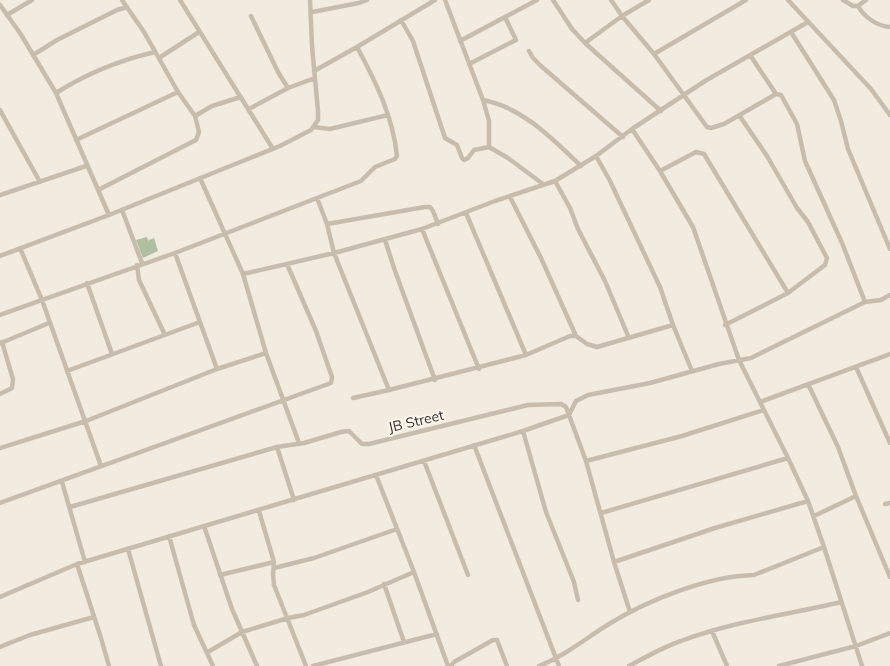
<svg xmlns="http://www.w3.org/2000/svg" width="890" height="666" viewBox="0 0 890 666" font-family="Mulish,sans-serif">
	<style>
		.green { fill: #b1bfa1 }
		.lines { fill: none; stroke-linecap: round; stroke-linejoin: round }
		.minor { stroke: #c8bdad; stroke-width: 4.5 }
		.labels { text-anchor: middle; dominant-baseline: central; stroke-width: 4.5; stroke-linejoin: round; paint-order: stroke }
		.street-label { font-size: 14px; fill: #37302b; stroke: #f9f5ec }
	</style>
	<rect width="100%" height="100%" fill="#f1ebe0"/>
	<path class="green" d="M147,237L149,242V240L154,238L158,251L143,258L136,240Z"/>
	<g class="lines">
		<path class="minor" d="M180,0L273,149
			M445,0L483,100C522,107 553,139 581,166
			M553,0L572,29L585,43L661,111
			M611,0L622,16L654,54L707,127L711,128L724,124L776,94L781,95L797,124L805,161L842,243L865,302
			M788,0L871,89L890,115
			M843,0L853,6H858L866,0
			M0,5L20,33L56,93L109,215
			M858,6C864,17 877,26 890,27
			M312,12L359,3L367,0
			M7,15L32,0
			M251,16L278,72L288,88L315,78
			M401,20L413,41L445,138L457,145L462,158L464,160L468,158L474,150L489,147V121L483,100
			M791,32L834,100L841,121L848,149L890,249
			M460,41L537,0
			M585,43L622,16L649,0
			M529,51L533,58L541,66L623,137
			M654,54L746,0
			M33,55L57,40L117,10L127,7
			M750,55L776,94
			M159,58L199,32
			M469,64L516,40L505,17
			M314,71L357,47L435,0
			M56,93C86,74 120,60 155,52
			M249,109L288,88
			M0,110L40,182
			M195,116L212,106L241,97
			M314,127L330,129L388,115
			M632,129L660,171L696,152L704,154L788,293
			M76,140L178,92
			M489,147L508,158L543,184
			M596,156L610,181L660,287L673,325L692,371
			M660,171L693,227L739,360L788,458L808,501L824,547L862,666
			M200,178L243,274L266,353L299,443
			M555,181L570,208L578,229L605,281L629,338
			M98,190L196,140L199,132L195,116L178,92L144,32L122,0
			M0,195L86,166
			M510,197L541,258L576,336
			M317,198L327,224L334,253L389,390L526,355L570,336H576L587,344L597,347L673,325
			M122,210L142,263
			M466,213L526,355
			M327,224L425,207H430L433,211L438,224
			M422,229L479,369
			M385,240L395,271L435,380
			M20,248L42,300L101,466
			M175,253L217,369
			M0,256L109,215L280,146L311,130L318,120V111L312,46L310,0
			M137,265L139,280L165,335
			M243,274L334,253L422,229L495,201L555,181L596,156L632,129L705,81L808,22
			M87,283L112,354
			M0,315L175,253L361,181L375,167L395,159L397,156C393,117 376,82 357,47
			M725,325L788,293L825,265L827,258L808,222L797,208L767,156L739,115
			M1,343L49,323
			M856,367L890,443
			M67,371L200,322
			M808,384L838,447L856,496L890,577
			M0,394L12,388L13,379L2,342
			M353,398L389,390
			M760,402L890,354
			M523,431L546,512L574,582L578,600
			M474,445L559,666
			M277,447L294,500
			M0,448L86,421L217,369L266,353
			M424,461L468,575
			M586,461L682,436L764,410
			M376,475L414,572L448,666
			M62,482L85,562
			M0,503L331,383L332,377L316,331L287,264
			M885,504L890,503
			M70,507L277,447L304,443L341,432L349,431L362,444H369L528,405L561,404L566,407L586,461L614,562L630,612
			M259,511L274,562L273,574L274,585L306,666
			M601,513L788,458
			M814,516L856,496
			M204,526L232,609L257,666
			M169,536L194,625L213,666
			M128,549L161,666
			M614,562L715,528L808,501
			M77,564L101,638L109,666
			M274,568L314,558L397,529
			M220,575L274,562
			M384,584L404,642
			M0,597L77,564L523,431L569,415L576,401L588,395L650,383L719,364L751,358L865,302L881,300L890,295
			M712,631L727,666
			M0,647L30,635L94,617
			M208,652L242,632L288,618L304,615L368,592L414,572
			M313,666L437,634
			M451,666L454,662L493,640H497L507,666
			M539,666C565,656 586,638 609,624C648,600 708,576 754,575L824,547
			M629,666C646,657 663,647 681,641C733,621 788,615 841,602
			M779,666L856,646L890,633"/>
	</g>
	<g class="labels">
		<g class="street-label">
			<text transform="translate(416 421) rotate(-13)">JB Street</text>
		</g>
	</g>
</svg>
